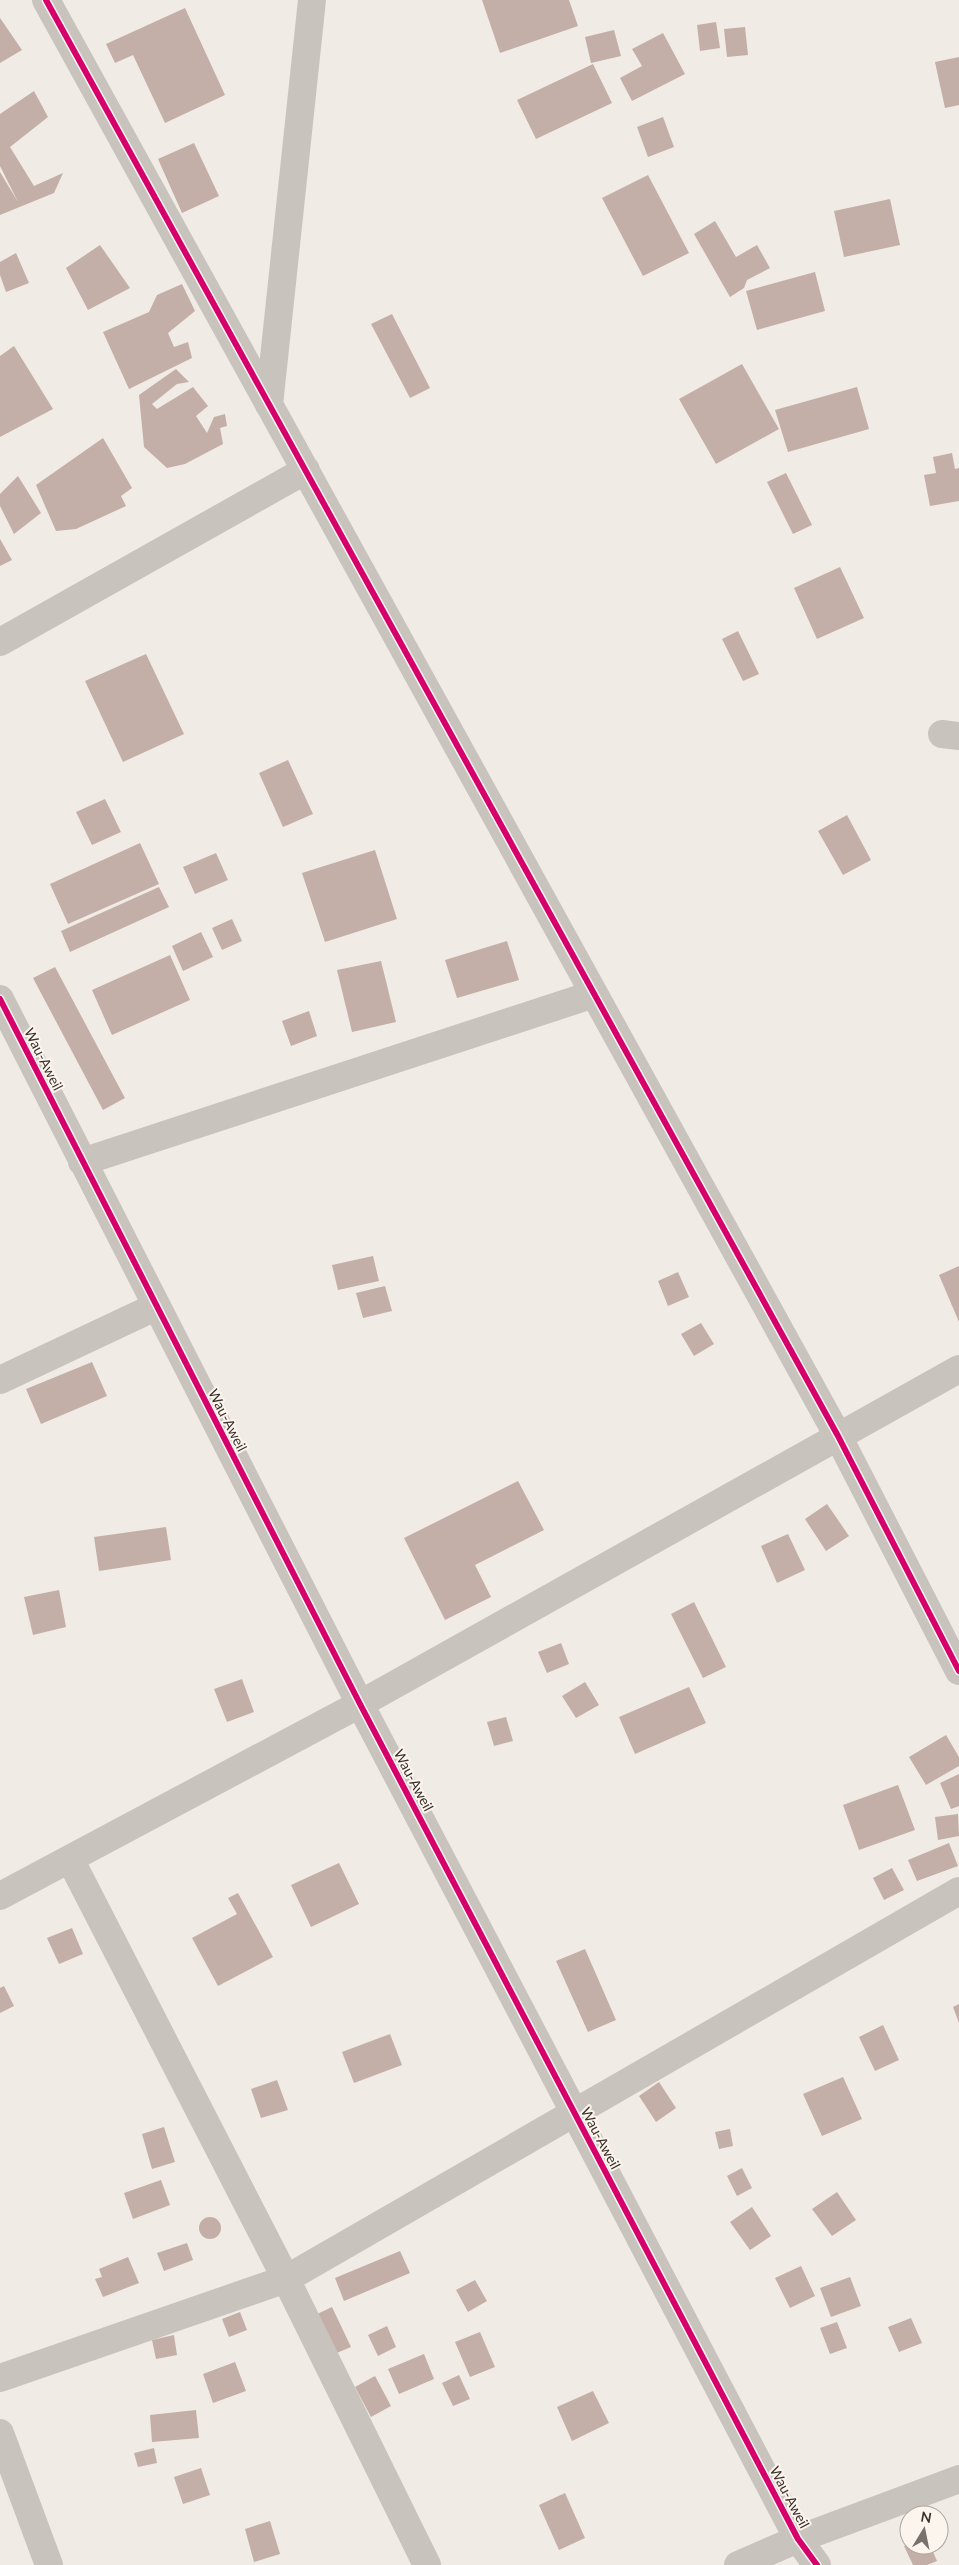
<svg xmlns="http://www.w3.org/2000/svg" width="959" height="2565" viewBox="0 0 959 2565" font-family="Lato,sans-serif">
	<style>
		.building { fill: #c3afa7 }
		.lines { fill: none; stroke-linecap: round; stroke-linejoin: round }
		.minor { stroke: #c9c3be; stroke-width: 28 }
		.cycleway-casing { stroke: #fbf5ee; stroke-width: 9 }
		.cycleway { stroke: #d6006c; stroke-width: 6 }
		.labels { text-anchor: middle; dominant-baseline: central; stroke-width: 4; stroke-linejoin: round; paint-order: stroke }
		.street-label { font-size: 14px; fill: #3b302b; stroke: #fbf5ee }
	</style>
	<rect width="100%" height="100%" fill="#f0ebe5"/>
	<path class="building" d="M482,0H569L578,26L500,53Z
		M185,8L225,95L165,123L133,55L115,63L106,44Z
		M0,18L22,50L0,63Z
		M716,22L720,48L700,51L697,25Z
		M745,27L748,55L727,57L724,29Z
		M614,30L621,56L591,63L585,37Z
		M663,33L685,74L632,101L620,78L642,66L632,49Z
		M959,57V105L945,108L935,62Z
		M593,64L612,103L536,139L517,100Z
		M34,91L48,117L10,147L34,186L63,173L54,193L0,215V172L18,202L0,166V114Z
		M663,117L674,147L648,157L637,127Z
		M194,143L219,196L182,213L158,159Z
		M648,175L689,253L643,276L602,198Z
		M890,199L900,245L844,257L834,211Z
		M715,221L736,257L757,245L770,268L747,280L744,288L730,297L694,234Z
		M100,245L130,288L88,310L66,268Z
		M16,253L29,283L6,292L0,275V262Z
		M815,272L825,311L757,330L746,291Z
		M182,284L195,311L168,333L174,347L188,342L192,358L129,389L103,332L149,312L157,295Z
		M392,314L430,388L410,398L371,324Z
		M14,346L53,409L0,437V356Z
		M742,364L779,429L716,464L679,399Z
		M176,369L189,382L177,384L152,404L157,409L193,387L208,406L196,416L207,433L214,417L225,414L227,426L220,428L223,444L185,464L167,468L144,447L139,395Z
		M857,387L869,429L788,452L775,410Z
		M103,438L132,488L121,496L126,506L76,529L56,531L36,485Z
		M952,453L955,469L959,468V501L930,506L924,475L936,473L933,457Z
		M786,473L812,525L793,534L767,482Z
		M18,476L41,513L14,534L0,506V494Z
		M0,539L12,560L0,566Z
		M840,567L864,618L817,639L794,588Z
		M738,631L759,674L743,681L722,639Z
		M146,654L184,734L123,762L85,681Z
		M288,760L313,814L283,827L259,773Z
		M105,799L121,832L92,845L76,812Z
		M847,815L871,860L843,875L818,831Z
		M140,843L159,884L68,924L50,884Z
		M375,850L397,919L325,942L302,873Z
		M216,853L228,880L195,894L183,867Z
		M159,887L169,907L70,952L61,931Z
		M232,919L242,941L222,950L212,928Z
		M201,932L213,957L183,971L172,946Z
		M507,941L519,980L457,998L445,960Z
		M170,955L190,1000L112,1035L92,990Z
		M381,961L396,1022L352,1032L337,970Z
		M55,967L125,1098L103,1110L33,978Z
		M309,1011L317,1036L291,1046L282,1021Z
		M373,1256L379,1281L338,1290L332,1265Z
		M959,1266V1322L939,1275Z
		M678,1272L689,1297L668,1306L658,1281Z
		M385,1286L392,1311L363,1318L356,1293Z
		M701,1323L714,1344L694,1356L681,1334Z
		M92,1362L107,1396L41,1424L26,1389Z
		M518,1481L544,1530L475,1565L491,1597L445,1620L404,1538Z
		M827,1504L849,1536L826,1551L805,1519Z
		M166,1527L171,1560L99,1571L94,1537Z
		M788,1534L805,1570L777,1583L761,1546Z
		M59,1590L66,1627L33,1635L24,1597Z
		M694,1602L726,1667L703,1678L671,1614Z
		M561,1643L569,1664L547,1673L538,1652Z
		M242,1679L254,1712L227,1722L214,1689Z
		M585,1682L599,1705L576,1718L562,1696Z
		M689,1687L706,1723L635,1754L619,1717Z
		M506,1717L513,1741L494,1746L487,1722Z
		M946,1735L959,1757V1766L926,1785L909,1757Z
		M959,1774V1806L951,1809L940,1783Z
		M898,1785L915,1830L859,1850L843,1805Z
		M958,1814L959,1836L938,1840L935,1817Z
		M949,1843L958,1866L917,1881L908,1860Z
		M339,1863L359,1904L311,1927L291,1885Z
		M892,1868L904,1890L884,1900L873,1878Z
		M238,1893L273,1957L218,1986L192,1938L237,1914L228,1898Z
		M72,1928L83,1954L59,1964L47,1938Z
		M585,1949L616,2020L588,2032L556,1961Z
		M4,1986L14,2006L0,2013V1988Z
		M959,2004V2023L953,2007Z
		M883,2025L899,2060L875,2071L859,2037Z
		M390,2034L402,2065L354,2083L342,2052Z
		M843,2077L862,2119L822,2136L803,2094Z
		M277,2080L288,2110L261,2118L251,2089Z
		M659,2082L676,2108L656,2122L639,2096Z
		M164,2127L175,2162L152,2169L142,2134Z
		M730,2129L733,2146L719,2149L715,2132Z
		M742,2168L752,2188L737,2196L727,2176Z
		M161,2180L170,2205L133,2219L124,2193Z
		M837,2192L856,2220L832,2236L812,2209Z
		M752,2207L771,2236L750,2250L730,2222Z
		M199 2228a11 11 0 1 1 22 0a11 11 0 1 1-22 0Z
		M187,2243L193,2260L164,2271L157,2253Z
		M400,2251L410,2273L344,2301L335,2278Z
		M128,2257L139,2283L103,2297L95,2279L102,2277L99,2269Z
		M801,2266L815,2296L790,2308L775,2278Z
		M850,2277L861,2306L831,2317L820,2288Z
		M475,2280L487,2301L468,2312L456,2290Z
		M332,2307L351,2347L332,2355L313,2316Z
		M240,2312L247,2330L229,2337L222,2319Z
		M911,2318L922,2343L899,2352L888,2327Z
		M837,2322L847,2348L830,2354L820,2328Z
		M387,2326L396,2347L378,2356L368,2335Z
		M480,2332L495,2367L470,2377L455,2342Z
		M174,2335L177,2355L156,2359L152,2340Z
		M424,2354L434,2379L399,2394L388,2369Z
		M235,2362L246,2391L213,2403L203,2374Z
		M459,2375L470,2399L453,2406L442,2383Z
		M375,2376L391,2406L371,2417L355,2387Z
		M593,2391L609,2423L572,2441L557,2407Z
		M196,2410L199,2438L152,2442L150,2415Z
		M154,2448L157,2463L138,2467L134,2453Z
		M201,2468L210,2495L183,2504L174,2477Z
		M565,2493L585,2538L559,2550L539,2505Z
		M270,2521L280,2554L254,2562L245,2529Z
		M909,2544L930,2545L937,2561L927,2565H913L904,2546Z"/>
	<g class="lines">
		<path class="minor" d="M46,0L838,1436L959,1671
			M269,405L312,0
			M0,642L306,470
			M942,734L959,736
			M0,999L360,1704L798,2539L817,2565
			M82,1162L594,994
			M0,1380L155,1307
			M70,1859L286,2279L427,2565
			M0,1896L360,1704L959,1369
			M0,2378L286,2279L959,1891
			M0,2433L49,2565
			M738,2565L798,2539L959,2479"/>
		<g class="cycleway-casing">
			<path id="cycleway" d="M46,0L838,1436L959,1671
				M0,999L360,1704L798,2539L817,2565"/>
		</g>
		<use href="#cycleway" class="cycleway"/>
	</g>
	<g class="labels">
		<g class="street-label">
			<text transform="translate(44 1059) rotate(63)">Wau-Aweil</text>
			<text transform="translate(228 1420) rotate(63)">Wau-Aweil</text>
			<text transform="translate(414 1780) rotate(62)">Wau-Aweil</text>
			<text transform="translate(601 2138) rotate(62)">Wau-Aweil</text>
			<text transform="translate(790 2497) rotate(62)">Wau-Aweil</text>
		</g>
	</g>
	<g transform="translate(924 2530) rotate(10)"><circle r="24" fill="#fbf5ee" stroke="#aea6a0"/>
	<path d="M0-4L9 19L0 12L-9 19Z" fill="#7a716c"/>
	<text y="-8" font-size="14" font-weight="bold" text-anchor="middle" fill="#3b302b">N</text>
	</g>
</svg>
